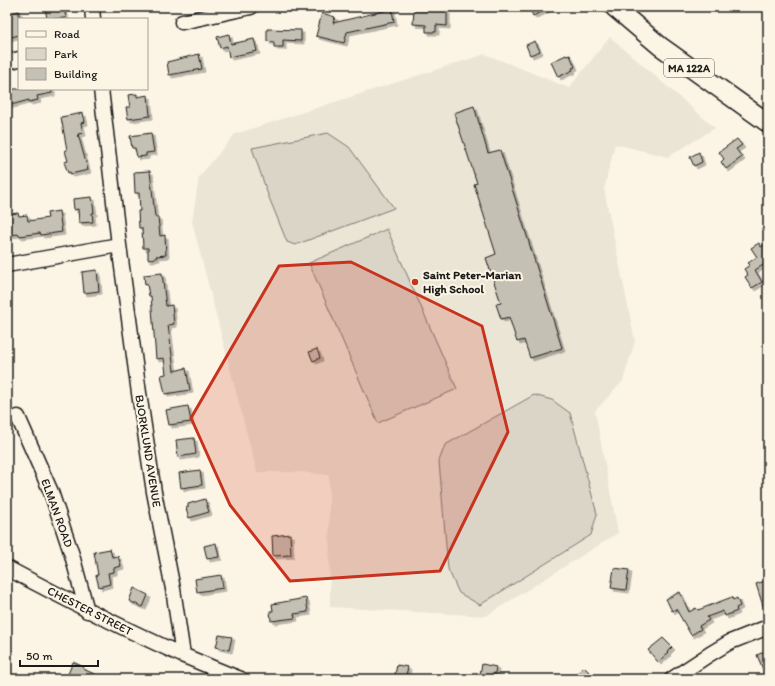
<svg xmlns="http://www.w3.org/2000/svg" width="775" height="686" viewBox="0 0 775 686" font-family="Itim,sans-serif">
	<style>
		.built { fill: #ebe5d6 }
		.green { fill: #dbd5c8; stroke: #7c7872 }
		.building { fill: #c4c0b3; stroke: #1c1c1c; filter: url(#shadow) }
		.lines { fill: none; stroke-linecap: round; stroke-linejoin: round }
		.minor-casing { stroke: #1c1c1c; stroke-width: 17 }
		.major-casing { stroke: #1c1c1c; stroke-width: 21 }
		.minor { stroke: #fcf5e5; stroke-width: 14 }
		.major { stroke: #fcf5e5; stroke-width: 18 }
		.marked { fill: #c8321e; fill-opacity: 0.2; stroke: #c8321e; stroke-width: 3; stroke-linejoin: round }
		.poi-dot { fill: #c8321e; stroke: #fcf5e5; stroke-width: 1.5 }
		.labels { text-anchor: middle; dominant-baseline: central; stroke-width: 4; stroke-linejoin: round; paint-order: stroke }
		.shield { fill: #fcf5e5; stroke: #5f5d58; stroke-width: 1 }
		.shield-label { font-size: 11px; font-weight: bold; fill: #1c1c1c }
		.poi-label { font-size: 12px; font-weight: bold; fill: #1c1c1c; stroke: #fcf5e5; text-anchor: start }
		.street-label { font-size: 12px; fill: #1c1c1c; stroke: #fcf5e5 }
	</style>
	<defs>
		<filter id="shadow"><feDropShadow dx="3" dy="3" stdDeviation="0" flood-color="#0004"/></filter>
	</defs>
	<rect width="100%" height="100%" fill="#fcf5e5"/>
	<filter id="ink" filterUnits="userSpaceOnUse"><feTurbulence type="fractalNoise" baseFrequency=".025" numOctaves="2"/><feDisplacementMap in="SourceGraphic" scale="8" xChannelSelector="R" yChannelSelector="G"/><feConvolveMatrix kernelMatrix="1 2 1 2 8 2 1 2 1" color-interpolation-filters="sRGB"/></filter>
	<g filter="url(#ink)">
		<path class="built" d="M610,37L715,128L668,157L615,144L604,189L635,341L623,381L595,411L618,533L486,616L330,607L329,475L301,472H257L192,222L199,177L235,134L485,54L569,88Z"/>
		<path class="green" d="M328,133L349,147L394,208L295,245L287,242L268,195L252,148Z
			M387,229L457,389L378,423L309,263Z
			M534,395L552,400L570,413L597,514L591,535L480,605L459,593L448,569L439,461L445,445Z"/>
		<path class="building" d="M45,7H64L66,18L47,19Z
			M529,7H551L533,16Z
			M392,9L394,22L347,32L344,43L316,36L322,13L335,17L333,23Z
			M414,10L447,11V26L436,25V32H426V25L413,24Z
			M19,11V35L7,38V14Z
			M267,29L301,30V41L283,40V47H274V42L267,41Z
			M229,34L231,44L254,39L257,51L229,57L227,46L220,48L217,37Z
			M535,41L540,51L530,55L526,45Z
			M199,54L202,69L169,75L167,62Z
			M566,55V56L570,55L575,67L572,68L573,70L558,77L551,62Z
			M7,89H52V93L37,96L38,100L29,102V100L7,106Z
			M137,94V97L148,95L150,116L128,119L126,107H130L128,95Z
			M474,106L488,153L500,150L562,348L530,358L524,340L517,342L509,317L501,319L496,304L501,303L486,258L496,254L474,184L477,183L454,113Z
			M83,113L85,122L81,123L83,133L78,134L88,170L71,174L70,172L68,173L64,162L68,161L65,151L67,150L61,117Z
			M151,133L154,152L146,153V156L137,157L135,148H132L130,136Z
			M737,139L742,145L736,149L742,157L726,169L721,162L724,159L719,152Z
			M699,152L702,162L694,166L690,157Z
			M150,171L155,217H158L160,236L165,235L166,255L156,256L157,258L148,259V248H143L142,228H139L138,211H140L139,193H135L134,172Z
			M92,197L94,213H92L93,222L79,223L78,209L74,210L73,199Z
			M59,211L62,232L41,235L40,233L19,236V234L9,235L7,225L10,224L9,214L18,213L19,216L27,215L28,221L48,218L47,213Z
			M759,243L761,247L765,244L768,249V262L755,270L762,282L752,288L745,277L748,275L744,269L750,265L748,263L757,257L751,248Z
			M97,270L99,291L84,293L82,272Z
			M162,273L166,306L172,305L174,324L168,325L174,371L186,368L190,390L165,394L161,375L166,374L164,358L156,359L151,296H149L147,284L145,285L144,275Z
			M317,349L320,358L313,361L309,352Z
			M188,406L191,422L169,425L166,410Z
			M194,438L196,454L178,457L176,440Z
			M200,470L202,485L181,488L179,473Z
			M205,499L209,512L189,518L186,508L188,507V504Z
			M290,534L291,555L273,556L272,536Z
			M216,543L219,557L207,559L204,546Z
			M110,549L112,557L118,556L121,566L114,568V572L108,573L110,584L99,587L96,575H98L94,552Z
			M614,568L629,570L626,590L611,588Z
			M221,575L223,588L197,592L195,579Z
			M768,580V615H766L756,584Z
			M134,588L148,595L143,607L129,601Z
			M680,592L689,612L696,608L698,610L732,597L733,600L737,598L740,606L736,608L737,611L725,616L723,611L707,617L709,620L699,626L701,629L691,635L676,609L672,611L666,599Z
			M306,598L308,612L294,614L295,618L271,621L270,611H273L272,604Z
			M219,635L232,637L229,650L216,647Z
			M663,638L672,647L667,652L668,653L658,662L648,650Z
			M768,650V679H767L757,655Z
			M73,662L84,667L83,669L106,679H66Z
			M482,664L496,667L494,679H479Z
			M397,665L408,667L405,679H394Z
			M584,667L596,679H571Z"/>
		<g class="lines">
			<g class="minor-casing">
				<path id="minor" d="M92,7L93,19
					M182,22L251,7
					M7,62L19,59
					M101,89L119,245L139,393L154,492L173,589L183,655
					M7,265L119,245
					M18,417L51,492L72,555L87,611
					M7,568C65,599 122,628 182,655C202,663 221,672 241,679
					M672,679L710,654L730,642L768,627"/>
			</g>
			<g class="major-casing">
				<path id="major" d="M614,7L660,46L768,123"/>
			</g>
			<use href="#minor" class="minor"/>
			<use href="#major" class="major"/>
		</g>
	</g>
	<path class="marked" d="M351,262L482,326L508,432L440,571L290,581L230,505L191,418L279,266Z"/>
	<circle class="poi-dot" cx="415" cy="282" r="4"/>
	<g class="labels">
		<rect class="shield" x="664" y="59" width="50" height="18" rx="3"/>
		<g class="shield-label">
			<text x="689" y="68">MA 122A</text>
		</g>
		<g class="poi-label">
			<text x="423" y="275">Saint Peter-Marian<tspan x="423" dy="14">High School</tspan></text>
		</g>
		<g class="street-label">
			<text transform="translate(148 451) rotate(81)">BJORKLUND AVENUE</text>
			<text transform="translate(57 513) rotate(70)">ELMAN ROAD</text>
			<text transform="translate(90 611) rotate(27)">CHESTER STREET</text>
		</g>
	</g>
	<rect width="775" height="686" fill="none" stroke="#fcf5e5" stroke-width="24"/>
	<rect x="12" y="12" width="751" height="662" fill="none" stroke="#1c1c1c" stroke-width="1.5" filter="url(#ink)"/>
	<rect x="18" y="18" width="130" height="72" fill="#fcf5e5" stroke="#a29e95"/>
	<rect x="26" y="31" width="20" height="6" fill="#fcf5e5" stroke="#a29e95"/>
	<text x="54" y="38" font-size="12" fill="#1c1c1c">Road</text>
	<rect x="26" y="48" width="20" height="12" fill="#dbd5c8" stroke="#a29e95"/>
	<text x="54" y="58" font-size="12" fill="#1c1c1c">Park</text>
	<rect x="26" y="68" width="20" height="12" fill="#c4c0b3" stroke="#a29e95"/>
	<text x="54" y="78" font-size="12" fill="#1c1c1c">Building</text>
	<path d="M20 660v6h78v-6" fill="none" stroke="#1c1c1c" stroke-width="2"/>
	<text x="26" y="660" font-size="12" fill="#1c1c1c" stroke="#fcf5e5" stroke-width="3" paint-order="stroke">50 m</text>
</svg>
